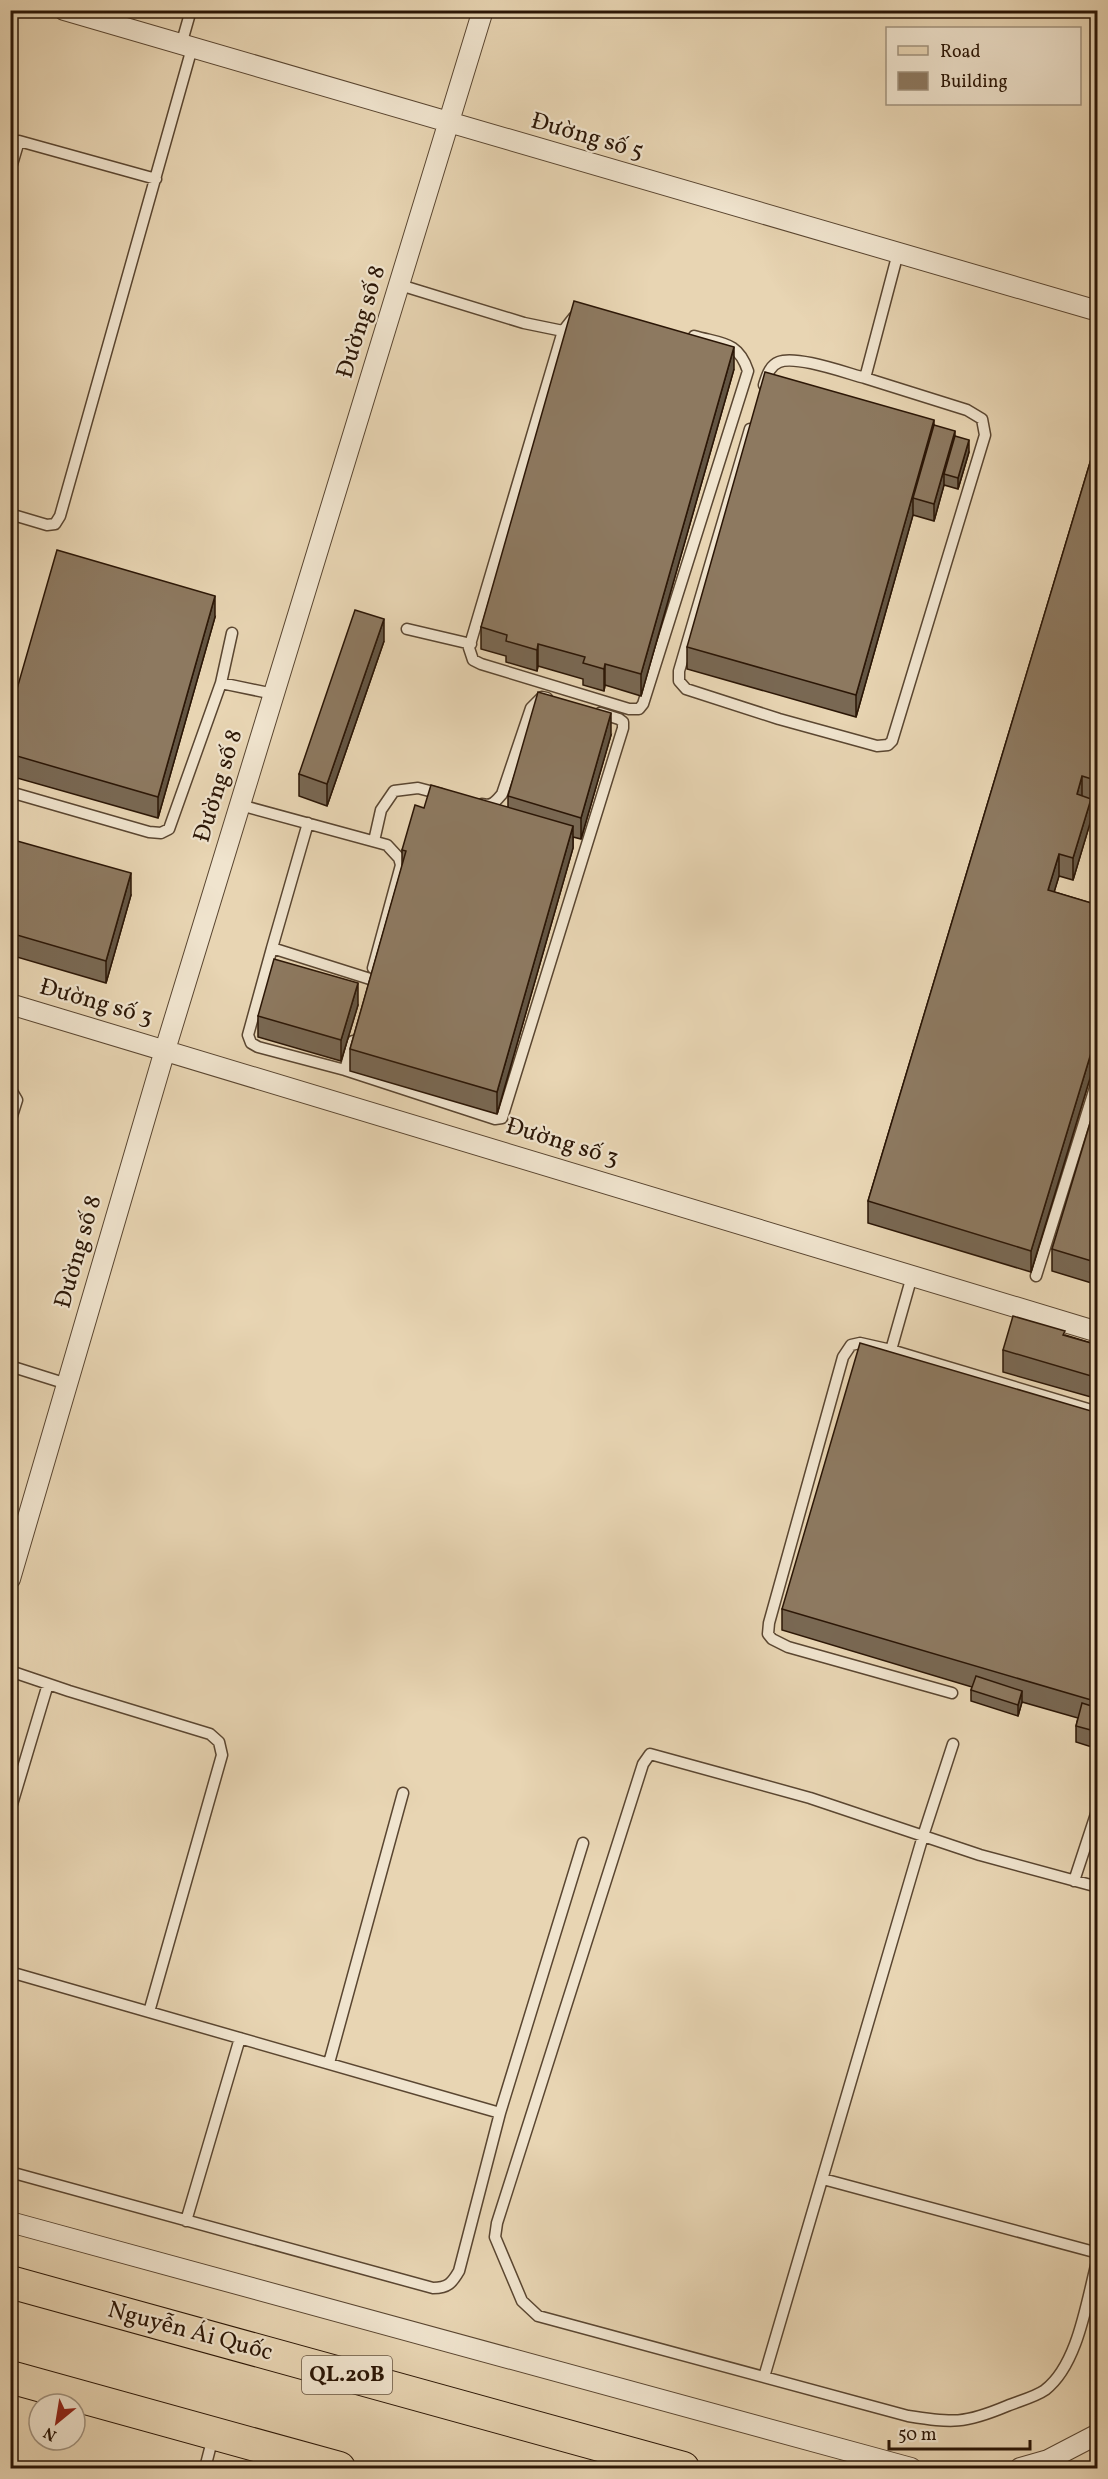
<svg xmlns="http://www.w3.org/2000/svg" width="1108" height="2479" viewBox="0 0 1108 2479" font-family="Vollkorn,serif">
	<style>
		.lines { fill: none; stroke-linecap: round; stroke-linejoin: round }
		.lane-casing { stroke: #5a4631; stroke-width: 13 }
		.street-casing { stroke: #5a4631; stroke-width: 22 }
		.primary-casing { stroke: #2b1606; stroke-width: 34 }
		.lane { stroke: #f0e4ce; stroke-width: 10 }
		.street { stroke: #f0e4ce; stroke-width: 20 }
		.primary { stroke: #e8d5b3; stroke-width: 32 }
		.wall { fill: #796853; stroke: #2b1606; stroke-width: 1.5 }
		.shaded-wall { fill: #635543; stroke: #2b1606; stroke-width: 1.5 }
		.building { fill: #8d7960; stroke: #2b1606; stroke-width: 1.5 }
		.labels { text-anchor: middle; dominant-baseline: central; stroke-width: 4.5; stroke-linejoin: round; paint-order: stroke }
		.shield { fill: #f0e4ce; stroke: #665442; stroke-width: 1.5 }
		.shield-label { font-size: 22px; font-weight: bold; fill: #2b1606 }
		.street-label { font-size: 24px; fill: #2b1606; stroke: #f0e4ce }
	</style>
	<rect width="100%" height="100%" fill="#e8d5b3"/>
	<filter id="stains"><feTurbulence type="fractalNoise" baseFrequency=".00333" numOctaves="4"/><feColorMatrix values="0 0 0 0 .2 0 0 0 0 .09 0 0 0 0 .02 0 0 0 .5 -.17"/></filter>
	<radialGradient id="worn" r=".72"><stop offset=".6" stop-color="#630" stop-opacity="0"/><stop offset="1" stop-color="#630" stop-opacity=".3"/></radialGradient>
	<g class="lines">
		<g class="lane-casing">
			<path id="lane" d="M181,45L191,10
				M10,171L19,141L156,179
				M400,285L524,323L563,331L574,317
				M563,331L469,648L473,660L481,664L629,709H639L643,704L748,371C738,341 722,344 694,336
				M764,385C767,376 769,366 779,362C796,355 846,373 865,378
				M750,429L679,671V681L686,689L779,719L877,746L888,745L892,741L985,435L982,419L967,410L865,378L898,253
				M10,514L47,525L55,524L60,516L192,48
				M407,629L471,644
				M221,683L274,694
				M10,792L149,832L161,833L169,829L221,683L232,633
				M482,804C492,807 496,801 502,794L531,708L542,697L547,698
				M240,805L387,845L399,858L401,865L373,968
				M308,823L272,948L370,979
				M374,841L381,810L394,791L418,788L441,794
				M272,948L248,1035L251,1043L258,1047L345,1070L495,1119L502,1118L623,728V722L619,719L600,713
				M345,1070L353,1041
				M10,1088L17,1100L10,1122
				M1036,1276L1098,1078
				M891,1350L912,1276
				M10,1366L67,1384
				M10,1671L69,1691L210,1734L219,1742L222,1755L149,2012
				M952,1693L788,1647L772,1639L768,1634L769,1623L843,1357L851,1345L860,1343L891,1350L1098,1412
				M10,1811L48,1684
				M1074,1881L1098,1808
				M1098,1887L980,1855L810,1798L650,1754L643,1764L497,2223L495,2237L522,2301L538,2316L908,2416C953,2423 964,2424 1007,2406C1019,2401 1035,2397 1045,2390C1079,2364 1087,2298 1098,2258
				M10,1972L500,2113
				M329,2063L403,1793
				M10,2172L433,2288C448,2288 452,2283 459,2271L500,2113L583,1843
				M823,2179L1098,2253
				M186,2221L240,2038
				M764,2377L923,1836L953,1744
				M205,2468L213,2437"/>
		</g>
		<g class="street-casing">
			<path id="street" d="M64,10L1098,311
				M10,1004L1098,1332
				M10,1579L165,1050L483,10
				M10,2222L911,2468
				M1020,2468L1048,2460L1098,2434"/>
		</g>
		<g class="primary-casing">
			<path id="primary" d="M10,2282L683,2468
				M10,2377L339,2468"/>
		</g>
		<use href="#lane" class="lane"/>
		<use href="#street" class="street"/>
		<use href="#primary" class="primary"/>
	</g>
	<path class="wall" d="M734,369L641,696L605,685L604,691L583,685V679L538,666L537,671L506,662V656L481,649V627Z
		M934,425L969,452L958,489L944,485L934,521L913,515L856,717L687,669V647Z
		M1098,436V803L1091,801V820L1073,880L1059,876L1054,892L1098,905V1052L1031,1272L868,1223V1201Z
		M215,617L158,818L10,776V713Z
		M384,641L327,806L299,796V774Z
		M611,735L581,839L573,837V848L497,1114L350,1071V1049L402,867V850L424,808L508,807V796Z
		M10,839L131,895L106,983L10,955Z
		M358,1005L341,1061L258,1037V1016Z
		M1098,1111V1285L1052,1271V1249Z
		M1065,1335L1098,1345V1399L1003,1372V1350Z
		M1098,1413V1749L1076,1742V1726L1078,1718L1022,1702L1018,1716L971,1701V1690L972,1687L782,1630V1609Z"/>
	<path class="shaded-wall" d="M734,347V369L641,696V674Z
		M934,420V442L913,498V515L856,717V695Z
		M955,431V448L944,474V485L934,521V504Z
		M969,440V452L958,489V478Z
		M215,596V617L158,818V797Z
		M384,619V641L327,806V784Z
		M538,644V666L537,671V650Z
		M605,664V685L604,691V669Z
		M611,713V735L581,839V818Z
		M1082,776V798L1077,794Z
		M1091,799V820L1073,880V858Z
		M573,826V848L497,1114V1092Z
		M1059,854V876L1048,912V890Z
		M131,873V895L106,983V961Z
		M358,983V1005L341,1061V1040Z
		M1098,1030V1052L1031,1272V1251Z
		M1022,1691V1702L1018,1716V1705Z"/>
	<path class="building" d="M574,301L734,347L641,674L605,664L604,669L583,663L585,657L538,644L537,650L506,641L507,635L481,627Z
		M765,372L934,420L856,695L687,647Z
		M934,425L955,431L934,504L913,498Z
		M955,436L969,440L958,478L944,474Z
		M1098,436V781L1082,776L1077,794L1091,799L1073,858L1059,854L1048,890L1098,905V1030L1031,1251L868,1201Z
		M57,550L215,596L158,797L10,754V713Z
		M355,610L384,619L327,784L299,774Z
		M538,692L611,713L581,818L508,796Z
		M431,785L573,826L497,1092L350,1049L406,851L402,850L415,805L424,808Z
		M10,839L131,873L106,961L10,933Z
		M274,959L358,983L341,1040L258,1016Z
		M1094,1110L1098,1111V1263L1052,1249Z
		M1013,1316L1065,1331L1063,1335L1098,1345V1378L1003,1350Z
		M860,1343L1098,1413V1702L782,1609Z
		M976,1676L1022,1691L1018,1705L971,1690Z
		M1082,1703L1098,1708V1732L1076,1726Z"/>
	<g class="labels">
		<rect class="shield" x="302" y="2356" width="90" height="38" rx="4.5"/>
		<g class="shield-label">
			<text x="347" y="2375">QL.20B</text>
		</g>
		<g class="street-label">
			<text transform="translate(587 137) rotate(16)">Đường số 5</text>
			<text transform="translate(362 322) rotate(-73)">Đường số 8</text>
			<text transform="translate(219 786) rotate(-73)">Đường số 8</text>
			<text transform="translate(96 1003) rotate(16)">Đường số 3</text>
			<text transform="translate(562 1143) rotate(17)">Đường số 3</text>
			<text transform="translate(79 1252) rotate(-74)">Đường số 8</text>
			<text transform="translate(190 2332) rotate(15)">Nguyễn Ái Quốc</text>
		</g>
	</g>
	<rect width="1108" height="2479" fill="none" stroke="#e8d5b3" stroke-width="36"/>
	<rect x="12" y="12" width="1084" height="2455" fill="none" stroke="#2b1606" stroke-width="3"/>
	<rect x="18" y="18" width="1072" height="2443" fill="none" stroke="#2b1606" stroke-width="1.5"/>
	<rect x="886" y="27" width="195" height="78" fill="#f0e4ce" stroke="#a1927e" stroke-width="1.5"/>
	<rect x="898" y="46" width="30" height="9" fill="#e8d5b3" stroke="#a1927e" stroke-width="1.5"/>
	<text x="940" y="57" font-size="18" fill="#2b1606">Road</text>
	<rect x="898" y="72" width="30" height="18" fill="#8d7960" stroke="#a1927e" stroke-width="1.5"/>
	<text x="940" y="87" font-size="18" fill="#2b1606">Building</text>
	<g transform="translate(57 2422) rotate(210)"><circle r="28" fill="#f0e4ce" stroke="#a1927e" stroke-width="1.5"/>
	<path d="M0-4.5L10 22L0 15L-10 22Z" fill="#8f2418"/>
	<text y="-9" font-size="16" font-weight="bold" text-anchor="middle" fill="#2b1606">N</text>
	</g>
	<path d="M889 2440v9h141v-9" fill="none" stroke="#2b1606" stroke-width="3"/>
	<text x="898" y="2440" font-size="18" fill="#2b1606" stroke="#f0e4ce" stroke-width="4.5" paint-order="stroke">50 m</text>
	<rect width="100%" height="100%" filter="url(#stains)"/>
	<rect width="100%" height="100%" fill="url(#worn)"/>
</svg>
